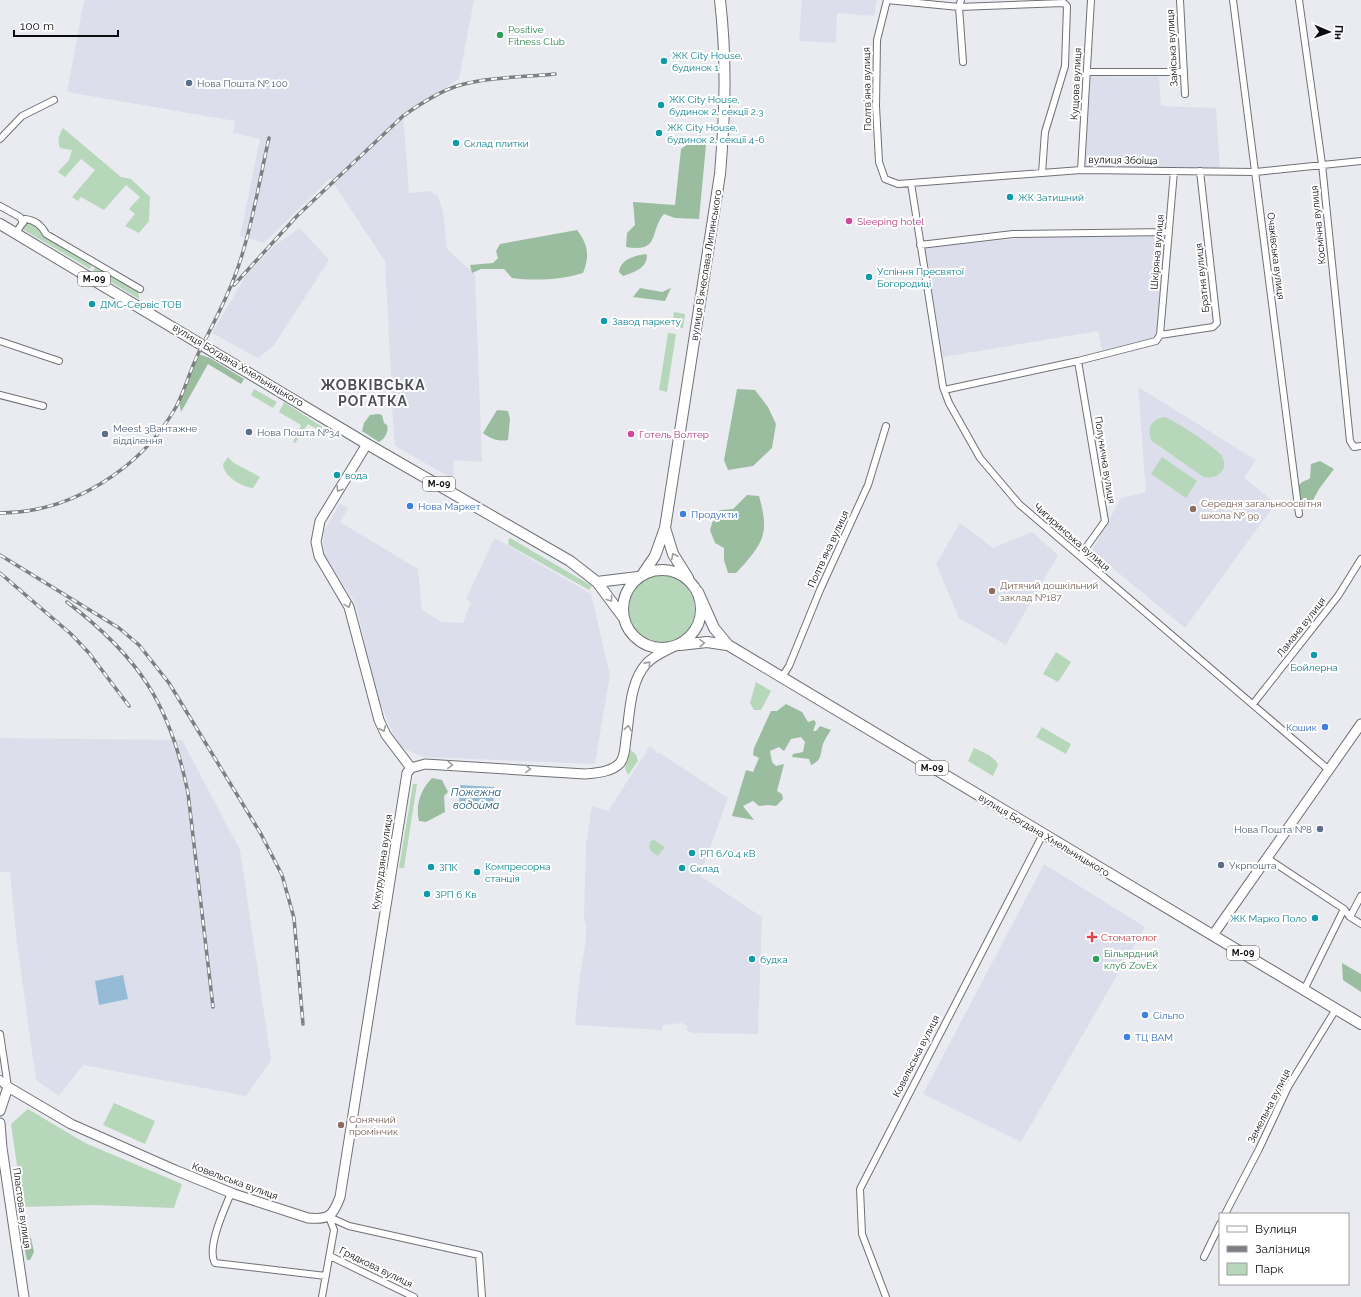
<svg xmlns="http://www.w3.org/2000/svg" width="1361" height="1297" viewBox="0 0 1361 1297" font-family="Raleway,sans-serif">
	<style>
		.built { fill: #dcdfeb }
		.green { fill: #b6d7ba }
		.forest { fill: #9bbd9f }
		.water { fill: #95bbd6 }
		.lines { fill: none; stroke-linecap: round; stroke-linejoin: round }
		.minor-casing { stroke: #707176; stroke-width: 8 }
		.tertiary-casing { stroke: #707176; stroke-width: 10 }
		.secondary-casing { stroke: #707176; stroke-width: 11 }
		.primary-casing { stroke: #707176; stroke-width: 12 }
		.minor { stroke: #fff; stroke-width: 6 }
		.tertiary { stroke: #fff; stroke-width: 8 }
		.secondary { stroke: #fff; stroke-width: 9 }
		.primary { stroke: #fff; stroke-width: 10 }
		.rail-casing { stroke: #7e7f83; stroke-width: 3.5 }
		.rail { stroke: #fff; stroke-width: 2; stroke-dasharray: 6; stroke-linecap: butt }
		.oneway { stroke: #9e9e9f }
		.leisure-dot { fill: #2e9e5b; stroke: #fff; stroke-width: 1.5 }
		.culture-dot { fill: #0f9aa8; stroke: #fff; stroke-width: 1.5 }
		.service-dot { fill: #5c6f8a; stroke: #fff; stroke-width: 1.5 }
		.hotel-dot { fill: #d1479c; stroke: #fff; stroke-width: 1.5 }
		.shop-dot { fill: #3f7fe0; stroke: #fff; stroke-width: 1.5 }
		.education-dot { fill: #8d6e63; stroke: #fff; stroke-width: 1.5 }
		.health-dot { fill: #e0444e; stroke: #fff; stroke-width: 1.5 }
		.labels { text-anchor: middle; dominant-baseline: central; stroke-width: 4; stroke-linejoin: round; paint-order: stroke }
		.shield { fill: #fff; stroke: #555556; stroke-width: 1 }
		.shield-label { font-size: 9px; font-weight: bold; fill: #0c0c0e }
		.leisure-label { font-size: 10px; fill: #27864d; stroke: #fff; text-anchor: start }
		.street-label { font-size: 10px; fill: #0c0c0e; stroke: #fff }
		.culture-label { font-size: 10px; fill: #0d838f; stroke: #fff; text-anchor: start }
		.service-label { font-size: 10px; fill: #4e5e75; stroke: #fff; text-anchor: start }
		.hotel-label { font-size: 10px; fill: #b23c85; stroke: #fff; text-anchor: start }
		.education-label { font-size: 10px; fill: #785e54; stroke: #fff; text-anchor: start }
		.shop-label { font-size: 10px; fill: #366cbe; stroke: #fff; text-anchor: start }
		.health-label { font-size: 10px; fill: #be3a42; stroke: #fff; text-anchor: start }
		.water-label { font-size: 11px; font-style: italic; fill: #19587c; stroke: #fff }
		.district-label { font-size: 14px; font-weight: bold; letter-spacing: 1px; fill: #4f5055; stroke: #fff }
	</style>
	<rect width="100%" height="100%" fill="#e9ebf1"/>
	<path class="built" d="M84,0H474L459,79L403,113L409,193L429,191L438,196L443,211L447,249L475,274L482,462L454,460L453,479L395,446L391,395H392L385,261L330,178L264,243L240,236L260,139L233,133L235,121L67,92Z
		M802,0H877L874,16L837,13L836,43L799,41Z
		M1088,76L1159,77L1161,106L1216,108L1220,168H1139L1083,166Z
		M300,228L329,260L274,345L258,358L212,333L246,275L275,245Z
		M1165,236L1156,337L1102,350L1098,331L943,357L925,248L1030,237Z
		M1138,387L1256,460L1244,478L1276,503L1185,628L1092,551L1121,498L1146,492Z
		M340,503L348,508L340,522L418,569L422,610L442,622L463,623L471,602L466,599L494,539H497L591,594L610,675L595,764L423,757L398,746L376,692L357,609L353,599L326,561L323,545L324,531Z
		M960,523L993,548L1032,532L1058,555L1006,645L959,618L936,564Z
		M0,738L182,740L240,850L271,1060L246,1096L83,1065L59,1096L36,1080L17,943L10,872H0Z
		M650,746L656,751L655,753H660L728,798L700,876L762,917L758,1034L693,1033L686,1030L688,1026L682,1023L663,1025L662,1030L575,1025L579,982L586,939V927L584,916L586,845L592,806L608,811Z
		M1044,864L1145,927L1021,1142L923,1094Z"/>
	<path class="green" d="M63,128L121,177L131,179L150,197L149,221L139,233L125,226L135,214L129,209L140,197L126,185L104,210L81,197L78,201L72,197L95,170L81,159L65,177L58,172L69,160L72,150L60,148C57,141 59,134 63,128Z
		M28,219L47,234L94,262L90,269L19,227Z
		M97,264L138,288L139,299L93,271Z
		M674,312L685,314L683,328L672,326Z
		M668,333L676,334L667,392L659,390Z
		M254,389L277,402L273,408L251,395Z
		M284,402L327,430L325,434L308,424L295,443L293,442L301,425L279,412Z
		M1164,417C1173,419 1215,447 1221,455C1231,469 1216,482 1202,476L1152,441C1146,430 1151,419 1164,417Z
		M228,457L234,463L260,477L253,488C242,487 223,476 223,464Z
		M1162,457L1197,481L1186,498L1151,474Z
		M510,538L592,586L589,590L509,545L508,540Z
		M627 609a34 34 0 1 1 68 0a34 34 0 1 1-68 0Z
		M1056,652L1071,662L1058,682L1043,674Z
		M756,682L771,691L761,710H754L750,703Z
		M1042,727L1071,744L1066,754L1036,737Z
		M628,747L636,755L638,761L628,775L625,768Z
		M974,748L989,755L996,761L998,765L993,776L968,761Z
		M413,784H417L404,868H399Z
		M654,840L665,847L658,856C651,851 647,850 651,841Z
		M114,1103L155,1121L145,1144L103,1125Z
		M28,1109L85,1143L182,1184L174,1208L94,1205L23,1207L11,1124Z"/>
	<path class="forest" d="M700,135L706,145L699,219L675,218L664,214C649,231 661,253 626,247L627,233L635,225L633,202L675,205L681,149Z
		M577,230C588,244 590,256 583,273C562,280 533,281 512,278L504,269H481L472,273L470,265L493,263L498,258L496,251L500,244Z
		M645,254L647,255C647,268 635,272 623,276L619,272C621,259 634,256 645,254Z
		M640,288L662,292L671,288L665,301L633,297Z
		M198,354L210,358L244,379L241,384L208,364L181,412L179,401Z
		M737,389L755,390L768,407L776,424L772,448L753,466L728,470L724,460Z
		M497,410L508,411L510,419L508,440C499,442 491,439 483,433Z
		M378,414L382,415L384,423L387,425C389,431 385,439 379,442L362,431L364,423L370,415Z
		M1320,461L1334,469L1319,489L1312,502L1309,503L1302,508C1299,502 1295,487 1301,483C1304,480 1307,481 1310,478L1311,464Z
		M747,495L759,496C762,507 766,522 763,534C761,546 745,564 736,573H728L724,560V548L715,543L710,530L714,517L720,510L733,509Z
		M786,704L802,712L808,722L814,720L816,723L813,731H816L820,726L831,730C828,734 825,739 823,744C820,754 822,761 811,765L809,759L792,757L793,754L803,752L805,742L801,737L791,739L784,751L779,747L770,751L772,762L776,766L784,764L777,791L782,794L783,799L776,806L768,805L759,806L753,801L743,806L754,820L732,816L746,770L753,772L759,758L753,755L754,748L771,711H777Z
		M432,778L442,780L448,792L444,796L445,812L426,822L419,821C415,805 421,789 432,778Z
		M1342,963L1361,974V992L1343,980Z
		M26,1235L31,1238L34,1252L30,1260H27L24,1246Z"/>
	<path class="water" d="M460,785L494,787L493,811L459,809Z
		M123,975L128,999L99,1005L95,981Z"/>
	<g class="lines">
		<g class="minor-casing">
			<path id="minor" d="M961,0L959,7L963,62
				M1180,0L1185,94
				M1233,0L1299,514
				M1299,0L1322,164L1350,441L1354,447L1361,446
				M1087,72H1184
				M0,139L22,116L54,100
				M1081,170L1091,0
				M1042,173L1045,132L1065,66L1067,6L1064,3L959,7L887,0L877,40L876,106L879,162L885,179L898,184L1081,170L1256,172L1361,161
				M911,183L943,387L949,403L980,458L1019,504L1329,770
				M0,206L20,217L23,223
				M16,233L25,219C35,220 42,226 46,234L140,289
				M920,245L1013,234L1169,232
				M1160,335L1213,327L1217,323L1200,171
				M0,341L59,361
				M1078,361L1105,521L1080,556
				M944,390L1078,361L1156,341L1160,335L1174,171
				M0,395L43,406
				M782,677L789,666L820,590L868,485L886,426
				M1253,704L1338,596L1361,559
				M1267,858L1344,909L1350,917L1361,924
				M1350,917L1361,896
				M1304,990L1344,909
				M0,1034L8,1087
				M231,1193C225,1208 206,1248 215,1263L326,1276
				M1225,1214L1259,1149L1288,1087L1336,1009
				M329,1217L349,1226L479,1255L482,1297
				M330,1256L414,1297
				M1204,1257L1220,1224
				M322,1297L334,1230L329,1217
				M886,1297L862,1234L860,1189L1043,834"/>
		</g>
		<g class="tertiary-casing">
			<path id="tertiary" d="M0,1080L8,1087"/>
		</g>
		<g class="secondary-casing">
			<path id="secondary" d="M367,444L320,521L316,542L319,556L349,607L379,720L386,735L411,768
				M1213,935L1361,724
				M0,1111L8,1087L71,1124L175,1170L234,1194L308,1218C329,1220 333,1216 340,1197L407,773L411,768L425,764L585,774C596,773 612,772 620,763C625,757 625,746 626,739C630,715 629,682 647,663C654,656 663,652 671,648
				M0,1123L2,1148L24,1297"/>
		</g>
		<g class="primary-casing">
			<path id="primary" d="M0,224L367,444L570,561L597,582L623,617
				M665,528L673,554L688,578
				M623 609a39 39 0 1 1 78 0a39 39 0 1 1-78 0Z
				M642,575L655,556L665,528L720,174C725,113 727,61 720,0
				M597,582L638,577
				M698,592L714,628L728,645L1361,1024
				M680,645L707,642L727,645"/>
		</g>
		<use href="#minor" class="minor"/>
		<use href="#tertiary" class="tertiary"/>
		<use href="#secondary" class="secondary"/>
		<use href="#primary" class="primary"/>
		<g class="rail-casing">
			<path id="rail" d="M234,285L297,216L403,116C420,104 438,92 457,86C485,77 525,77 555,74
				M0,513C71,513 141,469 176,407C185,390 190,370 199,352C215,320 232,289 242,255C254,217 260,177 269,138
				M0,555L119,628L139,645L169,683L261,834L282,875L294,918L303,1024
				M0,573L71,634L89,653L129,706
				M67,602C139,657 170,704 188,793L213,1007"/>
		</g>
		<use href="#rail" class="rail"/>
	</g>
	<defs><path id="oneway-chevron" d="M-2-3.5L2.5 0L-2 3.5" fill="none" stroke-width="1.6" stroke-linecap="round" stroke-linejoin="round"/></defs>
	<g class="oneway">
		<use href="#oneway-chevron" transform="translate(339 489) rotate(122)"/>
		<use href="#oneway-chevron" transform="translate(674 556) rotate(-117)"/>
		<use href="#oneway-chevron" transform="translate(610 599) rotate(53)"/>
		<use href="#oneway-chevron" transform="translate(348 605) rotate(70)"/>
		<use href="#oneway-chevron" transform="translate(702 643) rotate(-1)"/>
		<use href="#oneway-chevron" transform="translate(648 664) rotate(-48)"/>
		<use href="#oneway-chevron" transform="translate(628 728) rotate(-81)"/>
		<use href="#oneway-chevron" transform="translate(383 729) rotate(67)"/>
		<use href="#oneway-chevron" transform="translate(450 765) rotate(3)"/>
		<use href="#oneway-chevron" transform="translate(528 769) rotate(4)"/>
	</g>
	<g class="leisure-dot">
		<circle cx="500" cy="35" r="4"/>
		<circle cx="1096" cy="959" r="4"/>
	</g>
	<g class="culture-dot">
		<circle cx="664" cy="61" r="4"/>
		<circle cx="661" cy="105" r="4"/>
		<circle cx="659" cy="133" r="4"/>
		<circle cx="456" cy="143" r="4"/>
		<circle cx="1010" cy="197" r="4"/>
		<circle cx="869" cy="277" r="4"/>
		<circle cx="92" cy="304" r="4"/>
		<circle cx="604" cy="321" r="4"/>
		<circle cx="337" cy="475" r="4"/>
		<circle cx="1314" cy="655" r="4"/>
		<circle cx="692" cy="853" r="4"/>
		<circle cx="431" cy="867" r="4"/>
		<circle cx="682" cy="868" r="4"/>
		<circle cx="477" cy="872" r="4"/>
		<circle cx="427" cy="894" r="4"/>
		<circle cx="1315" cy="918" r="4"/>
		<circle cx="752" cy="959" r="4"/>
	</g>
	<g class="service-dot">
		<circle cx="189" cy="83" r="4"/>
		<circle cx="249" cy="432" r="4"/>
		<circle cx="105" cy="434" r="4"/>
		<circle cx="1320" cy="829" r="4"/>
		<circle cx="1221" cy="865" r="4"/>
	</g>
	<g class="hotel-dot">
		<circle cx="849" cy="221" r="4"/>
		<circle cx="631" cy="434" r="4"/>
	</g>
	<g class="shop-dot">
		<circle cx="410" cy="506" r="4"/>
		<circle cx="683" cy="514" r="4"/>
		<circle cx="1325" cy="727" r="4"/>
		<circle cx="1145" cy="1015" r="4"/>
		<circle cx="1127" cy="1037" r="4"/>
	</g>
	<g class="education-dot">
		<circle cx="1193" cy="509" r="4"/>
		<circle cx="992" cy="591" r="4"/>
		<circle cx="341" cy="1125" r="4"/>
	</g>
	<path class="health-dot" d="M1090 931h4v4h4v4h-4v4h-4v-4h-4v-4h4z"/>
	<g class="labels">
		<g class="shield">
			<rect x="78" y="272" width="32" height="14" rx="3"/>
			<rect x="423" y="477" width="32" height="14" rx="3"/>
			<rect x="916" y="761" width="32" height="14" rx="3"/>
			<rect x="1227" y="946" width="32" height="14" rx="3"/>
		</g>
		<g class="shield-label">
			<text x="94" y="279">М-09</text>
			<text x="439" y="484">М-09</text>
			<text x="932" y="768">М-09</text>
			<text x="1243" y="953">М-09</text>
		</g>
		<g class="leisure-label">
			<text x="508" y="29">Positive<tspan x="508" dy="12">Fitness Club</tspan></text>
			<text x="1104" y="953">Більярдний<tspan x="1104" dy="12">клуб ZovEx</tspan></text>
		</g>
		<g class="street-label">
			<text transform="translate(1172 48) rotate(-93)">Заміська вулиця</text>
			<text transform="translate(1076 84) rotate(-87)">Кущова вулиця</text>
			<text transform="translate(867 89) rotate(-91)">Полтвʼяна вулиця</text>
			<text transform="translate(1123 160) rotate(1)">вулиця Збоїща</text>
			<text transform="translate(1318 225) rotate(-96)">Космічна вулиця</text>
			<text transform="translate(1157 252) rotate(-85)">Шкіряна вулиця</text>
			<text transform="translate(1276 256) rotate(83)">Очаківська вулиця</text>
			<text transform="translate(706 265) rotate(-81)">вулиця Вʼячеслава Липинського</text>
			<text transform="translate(1202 278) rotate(-96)">Братня вулиця</text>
			<text transform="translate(238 365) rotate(31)">вулиця Богдана Хмельницького</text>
			<text transform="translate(1105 460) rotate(81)">Полунична вулиця</text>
			<text transform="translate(1072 537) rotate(41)">Чигиринська вулиця</text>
			<text transform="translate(828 549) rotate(-65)">Полтвʼяна вулиця</text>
			<text transform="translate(1301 627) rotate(-52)">Ламана вулиця</text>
			<text transform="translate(1044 835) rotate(31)">вулиця Богдана Хмельницького</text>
			<text transform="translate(382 862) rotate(-82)">Кукурудзяна вулиця</text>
			<text transform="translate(916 1056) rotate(-63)">Ковельська вулиця</text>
			<text transform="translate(1269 1106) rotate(-63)">Земельна вулиця</text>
			<text transform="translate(235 1181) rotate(20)">Ковельська вулиця</text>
			<text transform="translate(22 1208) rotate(82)">Пластова вулиця</text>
			<text transform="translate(376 1267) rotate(26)">Грядкова вулиця</text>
		</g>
		<g class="culture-label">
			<text x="672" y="55">ЖК City House,<tspan x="672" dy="12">будинок 1</tspan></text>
			<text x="669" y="99">ЖК City House,<tspan x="669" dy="12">будинок 2, секції 2,3</tspan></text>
			<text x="667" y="127">ЖК City House,<tspan x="667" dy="12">будинок 2, секції 4-6</tspan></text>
			<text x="464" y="143">Склад плитки</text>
			<text x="1018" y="197">ЖК Затишний</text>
			<text x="877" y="271">Успіння Пресвятої<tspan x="877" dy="12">Богородиці</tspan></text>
			<text x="100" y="304">ДМС-Сервіс ТОВ</text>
			<text x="612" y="321">Завод паркету</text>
			<text x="345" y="475">вода</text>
			<text x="1314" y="667" text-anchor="middle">Бойлерна</text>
			<text x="700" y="853">РП 6/0.4 кВ</text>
			<text x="485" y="866">Компресорна<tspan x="485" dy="12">станція</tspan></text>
			<text x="439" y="867">ЗПК</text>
			<text x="690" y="868">Склад</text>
			<text x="435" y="894">ЗРП 6 Кв</text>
			<text x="1307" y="918" text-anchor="end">ЖК Марко Поло</text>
			<text x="760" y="959">будка</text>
		</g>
		<g class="service-label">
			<text x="197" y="83">Нова Пошта № 100</text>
			<text x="113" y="428">Meest 3Вантажне<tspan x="113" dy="12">відділення</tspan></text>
			<text x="257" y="432">Нова Пошта №34</text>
			<text x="1312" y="829" text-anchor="end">Нова Пошта №8</text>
			<text x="1229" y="865">Укрпошта</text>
		</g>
		<g class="hotel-label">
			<text x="857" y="221">Sleeping hotel</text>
			<text x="639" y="434">Готель Волтер</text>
		</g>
		<g class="education-label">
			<text x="1201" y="503">Середня загальноосвітня<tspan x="1201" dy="12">школа № 99</tspan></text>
			<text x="1000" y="585">Дитячий дошкільний<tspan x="1000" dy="12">заклад №187</tspan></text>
			<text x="349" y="1119">Сонячний<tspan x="349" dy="12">промінчик</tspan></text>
		</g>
		<g class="shop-label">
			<text x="418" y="506">Нова Маркет</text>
			<text x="691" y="514">Продукти</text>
			<text x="1317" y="727" text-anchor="end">Кошик</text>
			<text x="1153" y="1015">Сільпо</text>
			<text x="1135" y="1037">ТЦ ВАМ</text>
		</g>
		<g class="health-label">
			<text x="1101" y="937">Стоматолог</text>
		</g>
		<g class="water-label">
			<text x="476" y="792">Пожежна<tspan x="476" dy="13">водойма</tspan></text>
		</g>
		<g class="district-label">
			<text x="373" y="385">ЖОВКІВСЬКА<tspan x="373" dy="16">РОГАТКА</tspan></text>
		</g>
	</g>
	<rect x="1219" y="1213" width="130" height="72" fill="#ffffff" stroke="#9e9e9f"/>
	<rect x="1227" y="1226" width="20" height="6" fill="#ffffff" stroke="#9e9e9f"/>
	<text x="1255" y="1233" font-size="12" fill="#0c0c0e">Вулиця</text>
	<rect x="1227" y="1246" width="20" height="6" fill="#7e7f83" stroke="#9e9e9f"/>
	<text x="1255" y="1253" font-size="12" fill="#0c0c0e">Залізниця</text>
	<rect x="1227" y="1263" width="20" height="12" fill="#b6d7ba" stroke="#9e9e9f"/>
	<text x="1255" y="1273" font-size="12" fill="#0c0c0e">Парк</text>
	<g transform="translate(1329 32) rotate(92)" stroke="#ffffff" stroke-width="3" paint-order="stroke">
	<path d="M0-3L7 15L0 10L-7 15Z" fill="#0c0c0e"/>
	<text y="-6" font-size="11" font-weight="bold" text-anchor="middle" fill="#0c0c0e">Пн</text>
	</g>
	<path d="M14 30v6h104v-6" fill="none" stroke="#0c0c0e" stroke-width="2"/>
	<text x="20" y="30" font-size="12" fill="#0c0c0e" stroke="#ffffff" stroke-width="3" paint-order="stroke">100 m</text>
</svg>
